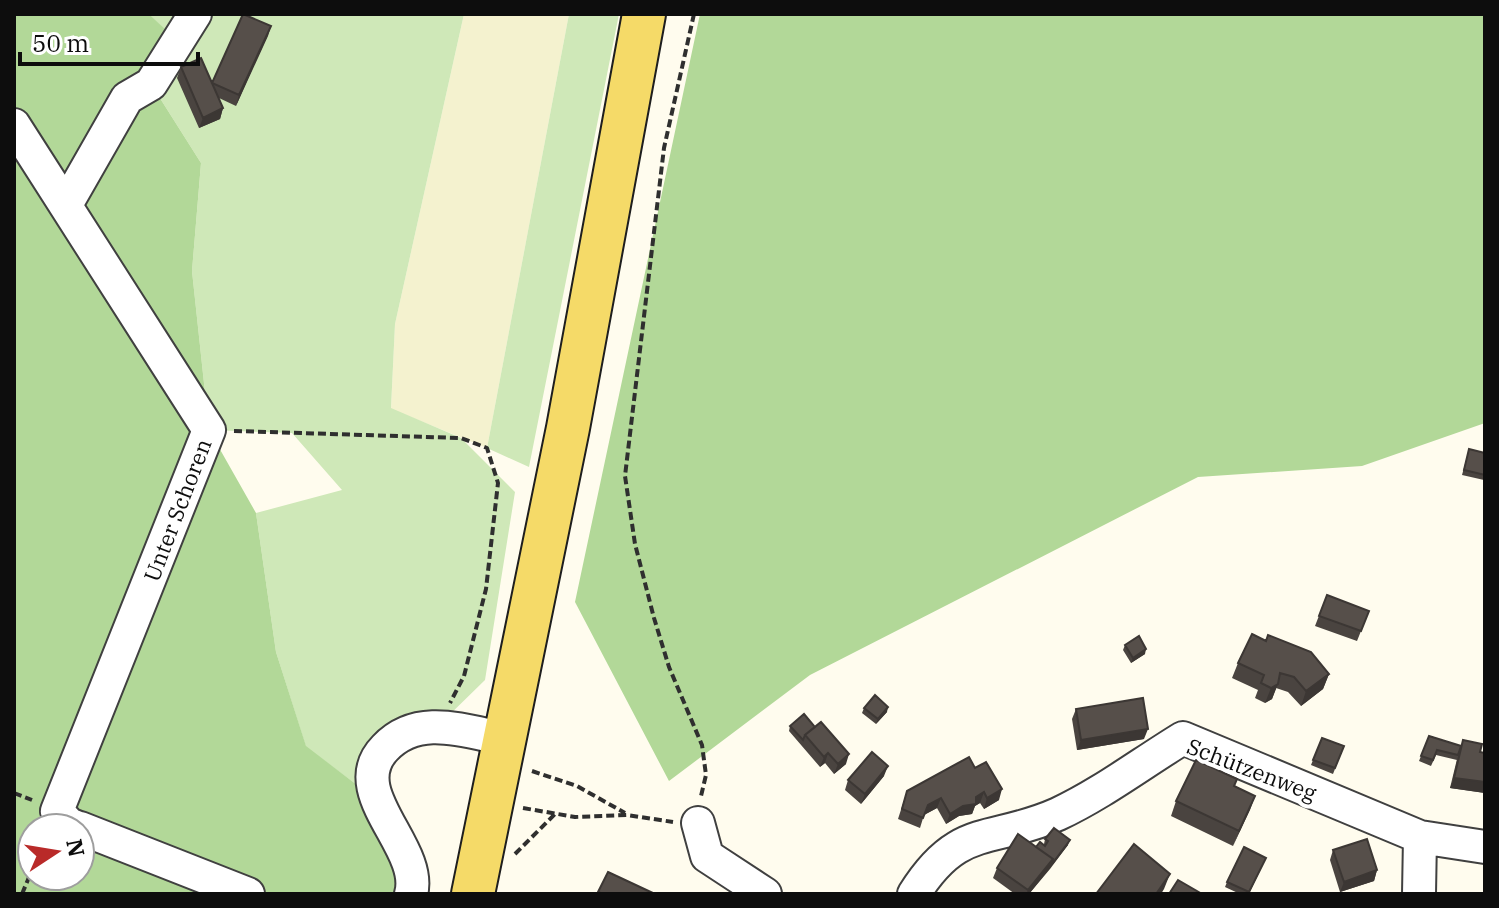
<svg xmlns="http://www.w3.org/2000/svg" width="1499" height="908" viewBox="0 0 1499 908" font-family="'IBM Plex Serif',serif">
	<style>
		.farmland { fill: #f4f2cf }
		.green { fill: #cfe8b8 }
		.forest { fill: #b2d898; fill-rule: evenodd }
		.lines { fill: none; stroke-linecap: round; stroke-linejoin: round }
		.minor-casing { stroke: #404040; stroke-width: 36 }
		.major-casing { stroke: #1e1e1e; stroke-width: 46 }
		.path { stroke: #2f2f2f; stroke-width: 4; stroke-dasharray: 8 4; stroke-linecap: butt }
		.minor { stroke: #fff; stroke-width: 32 }
		.major { stroke: #f5da68; stroke-width: 42 }
		.wall { fill: #4a4440 }
		.shaded-wall { fill: #3c3734 }
		.building { fill: #564f4a; stroke: #3c3734; stroke-width: 2 }
		.labels { text-anchor: middle; dominant-baseline: central; stroke-width: 8; stroke-linejoin: round; paint-order: stroke }
		.street-label { font-size: 22px; fill: #0d0d0d; stroke: #fff }
	</style>
	<rect width="100%" height="100%" fill="#fffcee"/>
	<path class="farmland" d="M464,14H569L487,448L391,409L395,324Z"/>
	<path class="green" d="M149,14H464L395,324L391,408L461,438L515,492L485,680L438,726L396,737L357,785L306,747L276,652L256,513L342,490L292,433L209,430L192,271L201,163L151,84L167,32Z
		M569,14H619L529,467L487,448Z"/>
	<path class="forest" d="M14,14H149L168,32L151,84L201,163L192,271L209,430L256,513L276,652L306,746L357,785L397,859L399,894H14ZM32,828H80V876H32Z
		M700,14H1485V423L1362,466L1198,477L810,675L669,781L575,602Z"/>
	<g class="lines">
		<g class="minor-casing">
			<path id="minor" d="M14,125L209,430L57,811L69,824L79,828
				M67,203L127,98L151,84L195,14
				M698,823L707,856L765,894
				M80,828L248,894
				M411,894C424,847 342,792 385,748C418,713 464,731 506,739
				M914,894C959,822 991,844 1058,814C1101,794 1142,763 1183,738L1420,837L1485,847
				M1419,894L1420,837"/>
		</g>
		<g class="major-casing">
			<path id="major" d="M473,894L568,428L644,14"/>
		</g>
		<path class="path" d="M694,14L664,148L625,476L635,544L654,618L669,667L702,745L706,775L701,796
			M234,431L461,438L487,448L498,483L486,589L464,676L450,703
			M532,771L577,786L625,813
			M14,793L32,800
			M523,808L575,817L627,815L673,822
			M515,854L555,814
			M22,894L32,870"/>
		<use href="#minor" class="minor"/>
		<use href="#major" class="major"/>
	</g>
	<path class="wall" d="M271,26L236,106L219,98L223,108L220,119L199,128L177,78L181,67L212,82Z
		M1469,449L1485,453L1484,480L1462,475Z
		M1327,595L1369,611L1357,641L1315,626Z
		M1125,645L1145,654L1131,663L1123,650Z
		M1238,663L1329,674L1323,689L1301,706L1288,692L1276,688L1272,699L1265,703L1255,698L1258,690L1232,678Z
		M864,708L887,712L876,724L862,713Z
		M1076,709L1144,739L1077,750L1072,719Z
		M790,726L846,764L834,774L825,763L820,767L789,731Z
		M1429,736L1461,746L1463,740L1480,752L1485,753V793L1450,788L1457,759V760L1436,755L1431,766L1419,761Z
		M1344,746L1333,774L1311,765L1313,760Z
		M975,768L999,800L984,809L980,803L975,806L972,814L959,816L946,824L937,808L924,815L920,828L898,819L907,791Z
		M884,776L861,804L845,790L848,780Z
		M1235,786L1255,796L1233,846L1171,816L1176,801Z
		M1045,839L1068,845L1029,894H1015L993,878L997,868L1044,844Z
		M1333,850L1377,870L1374,881L1340,892L1330,860Z
		M1266,858L1249,894H1240L1225,887L1227,882Z"/>
	<path class="shaded-wall" d="M271,26L268,36L236,106L239,95Z
		M223,108L220,119L199,128L203,118Z
		M1146,649L1145,654L1131,663L1133,658Z
		M1329,674L1323,689L1301,706L1306,691Z
		M1278,684L1272,699L1265,703L1271,688Z
		M888,707L887,712L876,724L878,719Z
		M1148,729L1144,739L1077,750L1081,740Z
		M828,753L825,763L820,767L824,757Z
		M849,754L846,764L834,774L838,764Z
		M888,766L884,776L861,804L865,794Z
		M1454,778L1485,782V793L1450,788Z
		M1002,789L999,800L984,809L987,798Z
		M984,792L980,803L975,806L972,814L959,816L946,824L950,814Z
		M1255,796L1250,810L1233,846L1239,831Z
		M941,798L937,808L924,815L928,805Z
		M1070,840L1068,845L1050,869L1029,894H1026L1028,890Z
		M1377,870L1374,881L1340,892L1344,882Z
		M1170,874L1164,889L1161,894H1156Z"/>
	<path class="building" d="M243,14L271,26L239,95L212,83Z
		M201,58L223,108L203,118L181,67Z
		M1469,449L1485,453V475L1464,470Z
		M1327,595L1369,611L1361,631L1319,616Z
		M1252,634L1266,641L1268,635L1311,652L1329,674L1306,691L1294,677L1280,673L1278,684L1271,688L1261,683L1264,675L1238,663Z
		M1139,636L1146,649L1133,658L1125,645Z
		M875,695L888,707L878,719L864,708Z
		M1143,698L1148,729L1081,740L1076,709Z
		M804,714L815,727L805,735L803,740L790,726Z
		M821,722L849,754L838,764L828,753L824,757L805,735Z
		M1429,736L1461,746L1458,755L1437,750L1433,760L1421,756Z
		M1322,738L1344,746L1335,768L1313,760Z
		M1463,740L1482,744L1480,752L1485,753V782L1454,778Z
		M872,752L888,766L865,794L848,780Z
		M969,757L975,768L986,762L1002,789L987,798L984,792L976,797V804L963,806L950,814L941,798L928,805L923,818L902,809L907,791Z
		M1196,760L1237,779L1234,786L1255,796L1239,831L1176,801Z
		M1054,828L1070,840L1052,864L1053,859L1036,847L1040,842L1045,846L1048,841L1045,839Z
		M1018,834L1053,859L1028,890L997,868Z
		M1367,839L1377,870L1344,882L1333,850Z
		M1134,844L1170,874L1156,894H1096Z
		M1244,847L1266,858L1249,892L1227,882Z
		M608,872L655,894H603L598,892Z
		M1178,880L1202,894H1169Z"/>
	<g class="labels">
		<g class="street-label">
			<text transform="translate(177 510) rotate(-69)">Unter Schoren</text>
			<text transform="translate(1252 769) rotate(21)">Schützenweg</text>
		</g>
	</g>
	<rect width="1499" height="908" fill="none" stroke="#0d0d0d" stroke-width="32"/>
	<g transform="translate(56 852) rotate(78)"><circle r="38" fill="#ffffff" stroke="#9e9e9e" stroke-width="2"/>
	<path d="M0-6L14 30L0 20L-14 30Z" fill="#b92a29"/>
	<text y="-12" font-size="22" font-weight="bold" text-anchor="middle" fill="#0d0d0d">N</text>
	</g>
	<path d="M20 52v12h178v-12" fill="none" stroke="#0d0d0d" stroke-width="4"/>
	<text x="32" y="52" font-size="24" fill="#0d0d0d" stroke="#ffffff" stroke-width="6" paint-order="stroke">50 m</text>
</svg>
